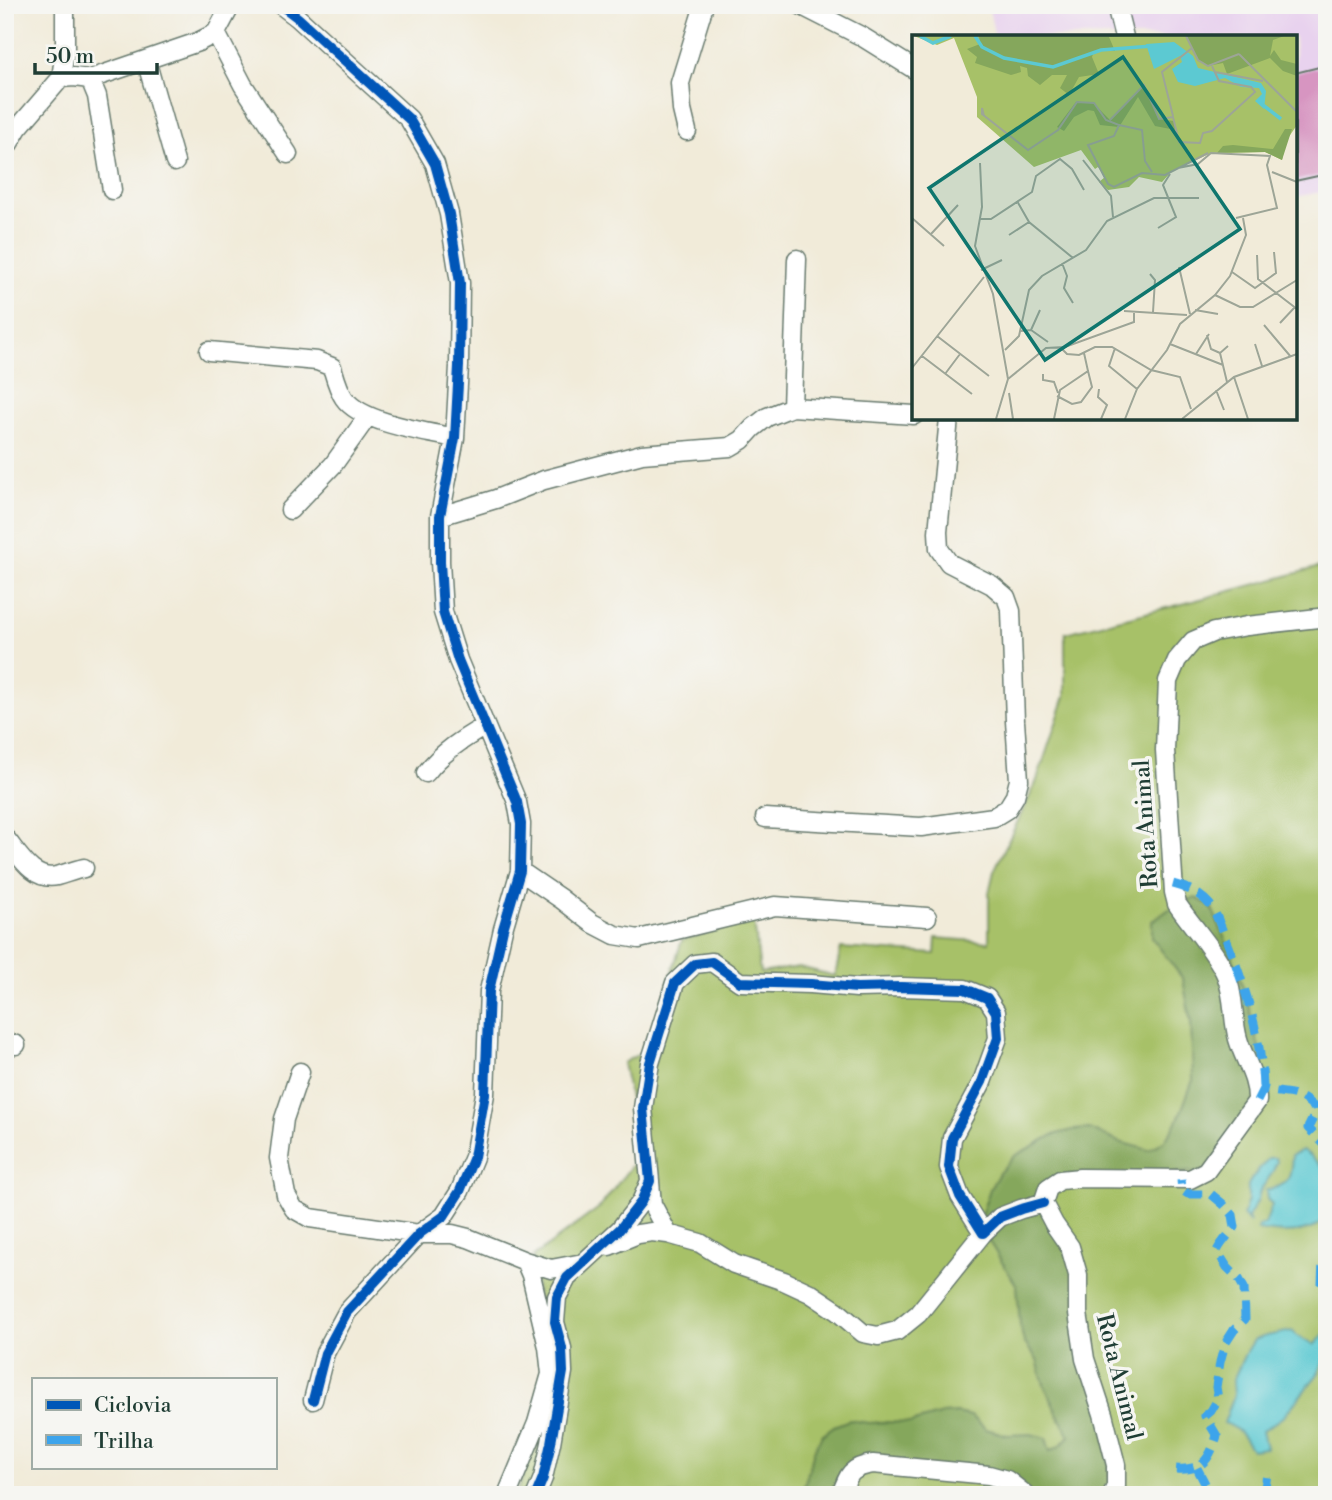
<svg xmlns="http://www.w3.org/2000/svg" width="1332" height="1500" viewBox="0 0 1332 1500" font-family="'Libre Bodoni',serif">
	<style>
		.built { fill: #e8d2ee }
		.green { fill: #a7c168; stroke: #637f4e; stroke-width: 2 }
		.forest { fill: #85a75c; stroke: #527248; stroke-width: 2 }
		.water { fill: #5cc9d2; stroke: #3e8383; stroke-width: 2 }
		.building { fill: #d795c1 }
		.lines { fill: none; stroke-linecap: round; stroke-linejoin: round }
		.minor-casing { stroke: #687a6e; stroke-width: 21 }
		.minor { stroke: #fff; stroke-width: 18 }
		.quiet { stroke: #3da4eb; stroke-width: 9; stroke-dasharray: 18 9; stroke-linecap: butt }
		.cycleway-casing { stroke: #f6f6f2; stroke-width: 15 }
		.cycleway { stroke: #0057b8; stroke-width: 10 }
		.labels { text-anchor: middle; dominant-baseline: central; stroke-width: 7; stroke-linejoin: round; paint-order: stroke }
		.street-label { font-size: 23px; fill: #1f3d34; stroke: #f6f6f2 }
		.inset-river { fill: none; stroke: #5cc9d2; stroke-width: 3.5 }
		.inset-road { fill: none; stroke: #9da597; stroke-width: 2 }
		.view { fill: #0f766e; fill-opacity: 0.15; stroke: #0f766e; stroke-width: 3.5 }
		.inset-edge { fill: none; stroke: #1f3d34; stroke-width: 3.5 }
	</style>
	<rect width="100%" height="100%" fill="#f6f6f2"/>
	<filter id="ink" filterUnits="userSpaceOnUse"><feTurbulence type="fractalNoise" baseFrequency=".0143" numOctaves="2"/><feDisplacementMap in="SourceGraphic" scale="14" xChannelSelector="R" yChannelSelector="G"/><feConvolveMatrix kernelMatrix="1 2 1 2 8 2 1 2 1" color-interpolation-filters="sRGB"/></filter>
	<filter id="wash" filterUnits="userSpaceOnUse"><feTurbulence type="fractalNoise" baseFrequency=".00686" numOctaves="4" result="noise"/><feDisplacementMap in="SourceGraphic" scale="28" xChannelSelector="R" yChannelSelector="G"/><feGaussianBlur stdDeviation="1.57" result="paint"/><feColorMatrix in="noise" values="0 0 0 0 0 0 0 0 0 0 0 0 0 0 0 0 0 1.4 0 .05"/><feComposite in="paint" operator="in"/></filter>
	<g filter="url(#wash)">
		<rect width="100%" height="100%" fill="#f1ebd9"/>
		<path class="built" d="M988,5H1327V191L1295,197V37H995Z"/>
		<path class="green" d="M1327,565V1495H516L548,1412L533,1257L600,1207L641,1153L623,1063L648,1049L682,940L754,920L760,973L799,967L835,976L841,948L935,954L936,938L989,942V893L994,871L1036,783L1065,696V633L1182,604Z"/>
		<path class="forest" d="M1196,898L1211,906L1232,955L1247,999L1263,1063V1089L1206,1171L1060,1180L1043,1202L1070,1247L1103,1414L1112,1495H1026L1007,1480L858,1466L841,1495H799L804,1486L814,1451L822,1435L834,1426L849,1420L869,1423L885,1422L911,1423L942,1414L956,1413L971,1416L986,1429L1007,1435L1031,1434L1046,1438L1050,1451L1060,1446L1070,1436L1060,1419L1044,1385L1037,1360L1024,1342L1020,1325L1017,1286L978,1224L990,1189L999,1173L1014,1156L1053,1135L1072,1130L1089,1129L1119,1142L1149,1150L1164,1141L1177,1122L1193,1080L1191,1023L1183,979L1152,938V921L1177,904Z"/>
		<path class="water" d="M1302,1150C1310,1154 1314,1161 1322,1165L1327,1179V1215C1323,1219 1319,1225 1315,1227C1298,1235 1275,1233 1258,1230V1226L1265,1224L1272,1205L1267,1199L1266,1190C1290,1186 1291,1177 1292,1155Z
			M1269,1158H1276L1277,1162L1272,1173L1260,1191L1258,1200L1248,1217L1250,1223L1243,1215L1248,1200V1185L1252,1178Z
			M1292,1331L1300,1338L1314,1345L1327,1331V1351L1325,1360L1318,1374L1284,1416L1262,1431L1266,1448L1252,1450C1244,1437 1238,1427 1224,1423L1234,1395L1233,1380L1244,1356L1254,1340L1266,1336Z"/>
		<g id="blocks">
			<path class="building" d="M1327,65V174L1295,181V73Z"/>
		</g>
	</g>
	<g filter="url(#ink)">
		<use href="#blocks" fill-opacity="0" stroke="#687a6e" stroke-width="2"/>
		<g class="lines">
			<g class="minor-casing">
				<path id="minor" d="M281,5L298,18L409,119L435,164L449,214L460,283L459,366L455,438L440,516V562L443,612L458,660L517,802L521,824L520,871L503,929L489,991L485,1094L474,1157L460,1191L444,1216L419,1234L347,1312L325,1353L313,1400
					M800,5L861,36L914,69
					M1116,5L1124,37
					M216,33L243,85L288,154
					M146,60L175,162
					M61,78L74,77L90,79L97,96L112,190
					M90,79L198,42L216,33L231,5
					M687,131L682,110L680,83L704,5
					M5,150L18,128L61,78L65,50V5
					M209,351L317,361L332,367C335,377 338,389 344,398C361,423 426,432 455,438
					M792,407L797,259
					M290,510L333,465L368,416
					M440,516L496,499L544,480L642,454L730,447L742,440L753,428L767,417L792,407L914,415
					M426,773C442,752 463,739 485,726
					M765,818L921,827L994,817L1007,809L1015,796L1019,780L1015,721L1011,611L1006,597L992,585L949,563L939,549L938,532L949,418
					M5,838C18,853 33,882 57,876C67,873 75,870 84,868
					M520,871L561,899L592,923L615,935L639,939L775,906L927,917
					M5,1042L16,1045
					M300,1072L284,1119L279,1158L286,1195L294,1209L310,1218L419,1234H452L468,1238L525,1261L531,1275L548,1347L551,1374L537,1423L507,1495
					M650,1182L652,1204L668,1234
					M1043,1203L1048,1188L1060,1180L1080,1178L1190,1179L1206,1171L1257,1101C1258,1078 1244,1060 1238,1039C1232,1018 1235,997 1226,975C1217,953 1191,925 1177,904L1174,892L1165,750L1168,681L1177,660L1193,641L1214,632L1247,626L1327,617
					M1043,1203L1054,1224L1070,1247L1078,1275V1313L1085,1359L1103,1414L1116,1465V1486L1112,1495
					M609,1246L638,1234L652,1232L668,1234L700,1243L734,1264L784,1281L810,1293L837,1311L863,1333L878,1336L897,1331L918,1314L983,1233
					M525,1261L551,1269L583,1263
					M536,1495L543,1478L551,1443L563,1372L562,1348L555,1322L557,1297L567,1278L620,1229L641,1202L650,1181L643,1108L650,1063L675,983L695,964L712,962L740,982L811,984L857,988L901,987L965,989L987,998L996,1012L998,1038L982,1082L952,1138L949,1167L960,1196L983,1233L1000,1217L1021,1209L1043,1203
					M841,1495C848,1474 851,1467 873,1464L989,1475L1007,1480L1026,1495"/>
			</g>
			<use href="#minor" class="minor"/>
			<path class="quiet" d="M1173,884C1188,888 1200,893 1210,905C1217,914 1221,928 1226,939C1245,986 1262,1038 1263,1089
				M1257,1101L1263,1089C1286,1096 1294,1088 1314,1107L1315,1114L1308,1128L1327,1147
				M1322,1285L1323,1259L1327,1246
				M1197,1468L1211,1495
				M1176,1469C1204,1471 1209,1459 1217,1436L1205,1416L1211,1411L1218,1399L1216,1387L1220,1362L1225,1344L1234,1330L1245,1319L1244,1288L1239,1279L1227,1267L1217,1251C1222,1241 1229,1235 1235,1227L1233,1215L1223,1204L1211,1194H1188L1182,1190L1181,1180
				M1264,1495L1267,1474"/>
			<g class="cycleway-casing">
				<path id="cycleway" d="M281,5L298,18L409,119L435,164L449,214L460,283L459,366L455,438L440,516V562L443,612L458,660L517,802L521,824L520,871L503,929L489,991L485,1094L474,1157L460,1191L444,1216L419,1234L347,1312L325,1353L313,1400
					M536,1495L543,1478L551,1443L563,1372L562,1348L555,1322L557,1297L567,1278L620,1229L641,1202L650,1181L643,1108L650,1063L675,983L695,964L712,962L740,982L811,984L857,988L901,987L965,989L987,998L996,1012L998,1038L982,1082L952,1138L949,1167L960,1196L983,1233L1000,1217L1021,1209L1043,1203"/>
			</g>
			<use href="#cycleway" class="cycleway"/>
		</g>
	</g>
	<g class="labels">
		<g class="street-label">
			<text transform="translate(1146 824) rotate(-94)">Rota Animal</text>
			<text transform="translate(1119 1377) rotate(76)">Rota Animal</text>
		</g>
	</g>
	<g transform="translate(912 35)">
		<rect width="385" height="385" fill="#f1ebd9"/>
		<path d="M2,1H385V90L374,106L370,125L353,117L299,118L260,136L250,147L227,142L217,152L196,155L187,147L193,142L186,132L183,134L169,115L122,132L65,82V62L42,3L25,10Z" fill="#a7c168"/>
		<path d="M67,1H213L197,2L203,16H182L180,22L187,39L167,42L157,60L148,53L155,40H140L128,50L116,41L115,33L108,31L109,37L99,40L63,28L65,22L55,14L68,9ZM274,1H372L361,5L358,21L362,15L369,25L385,29V41L371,36L358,23L315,39L311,28L296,31L286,25ZM232,50L247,84L262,86L264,95L243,91L226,62L207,92L188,90L182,76L176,75L162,82L152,96L145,92L164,67H180L198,85ZM373,94H380L370,125L353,117L305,118L311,111L321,110L361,114Z" fill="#85a75c"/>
		<path d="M262,7L281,21L286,33L349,48L354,56L352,74L343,66L350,59L347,53L329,52L313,43L283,51L266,47L260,34L270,27L268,21L242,34L234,9Z" fill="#5cc9d2"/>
		<path class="inset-river" d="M8,1L21,8L39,1M63,1L70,12L92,23L141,32L189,15L240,11M351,70L369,84"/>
		<path class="inset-road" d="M274,1L286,25L296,31L327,19M327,19L385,77M303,37L351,46M72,81L70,73V79L116,115L146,95L165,67L182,68L194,85L207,90L202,101L176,110L196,149L202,152L230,138L253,140L296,118M261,81L250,37L280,13M198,85L232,50L247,84L261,82L267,107L288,108L291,98L300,96L343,57L339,52L307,46L300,31M207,90L230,95L233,126L240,137M171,125L199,161L201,182M68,128L70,172L63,211L81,259L96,344L84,384M266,133L286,129L299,118L358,121L355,130L365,173L324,183M360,137L385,147M105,166L117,187L161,223M0,183L32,211M67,184H79L120,157L124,141L148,124L160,134L172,155M246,193L264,182L251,150L258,139M19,199L46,170M97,200L117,187M345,220L346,244L385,274M150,228L155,241L152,253L161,268M267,232L278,279M69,235L90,225M320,237L343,253L364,238L362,217M238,239L243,245L241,277M303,260L328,272H341L385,245M283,275L306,279M212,276L275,280M368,288L383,272M352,290L379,322M119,295L128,275M109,296L119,295L136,307M295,300L299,314L308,318M25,301L77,341M258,309L311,330M343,309L350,331M148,312L155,319L167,320L183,312H200L239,335L268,342L279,374M203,313L197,331L225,354M93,315L107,301L117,255L130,241L174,215L195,186L242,163H287M284,319L297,299M10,321L60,359M0,333L72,242M33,339L48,319M131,339V345L142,347L146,358M322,342L336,384M96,344L134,313L153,312L222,287V276M315,347L308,318L316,311M187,354L186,362L195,370L189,384M304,355L312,375M97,358L101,384M145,361L160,369L169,367L180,352L176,336M142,384L148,355L176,336L172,318M213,384L225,354L255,315L268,289L303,260L318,241L334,200L331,183M270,384L322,342L385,319"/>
		<path class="view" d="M211,22L328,194L133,325L17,153Z"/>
		<rect width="385" height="385" class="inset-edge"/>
	</g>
	<rect width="1332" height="1500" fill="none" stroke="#f6f6f2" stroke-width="28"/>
	<rect x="32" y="1378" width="245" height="91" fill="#f6f6f2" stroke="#a0aca6" stroke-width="2"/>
	<rect x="46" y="1400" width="35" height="10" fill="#0057b8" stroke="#a0aca6" stroke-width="2"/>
	<text x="94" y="1412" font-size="21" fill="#1f3d34">Ciclovia</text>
	<rect x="46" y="1435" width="35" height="10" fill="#3da4eb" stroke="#a0aca6" stroke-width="2"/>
	<text x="94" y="1448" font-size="21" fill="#1f3d34">Trilha</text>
	<path d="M35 63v10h122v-10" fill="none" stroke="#1f3d34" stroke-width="3.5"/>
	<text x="46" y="63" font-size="21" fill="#1f3d34" stroke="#f6f6f2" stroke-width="5" paint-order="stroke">50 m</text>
</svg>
